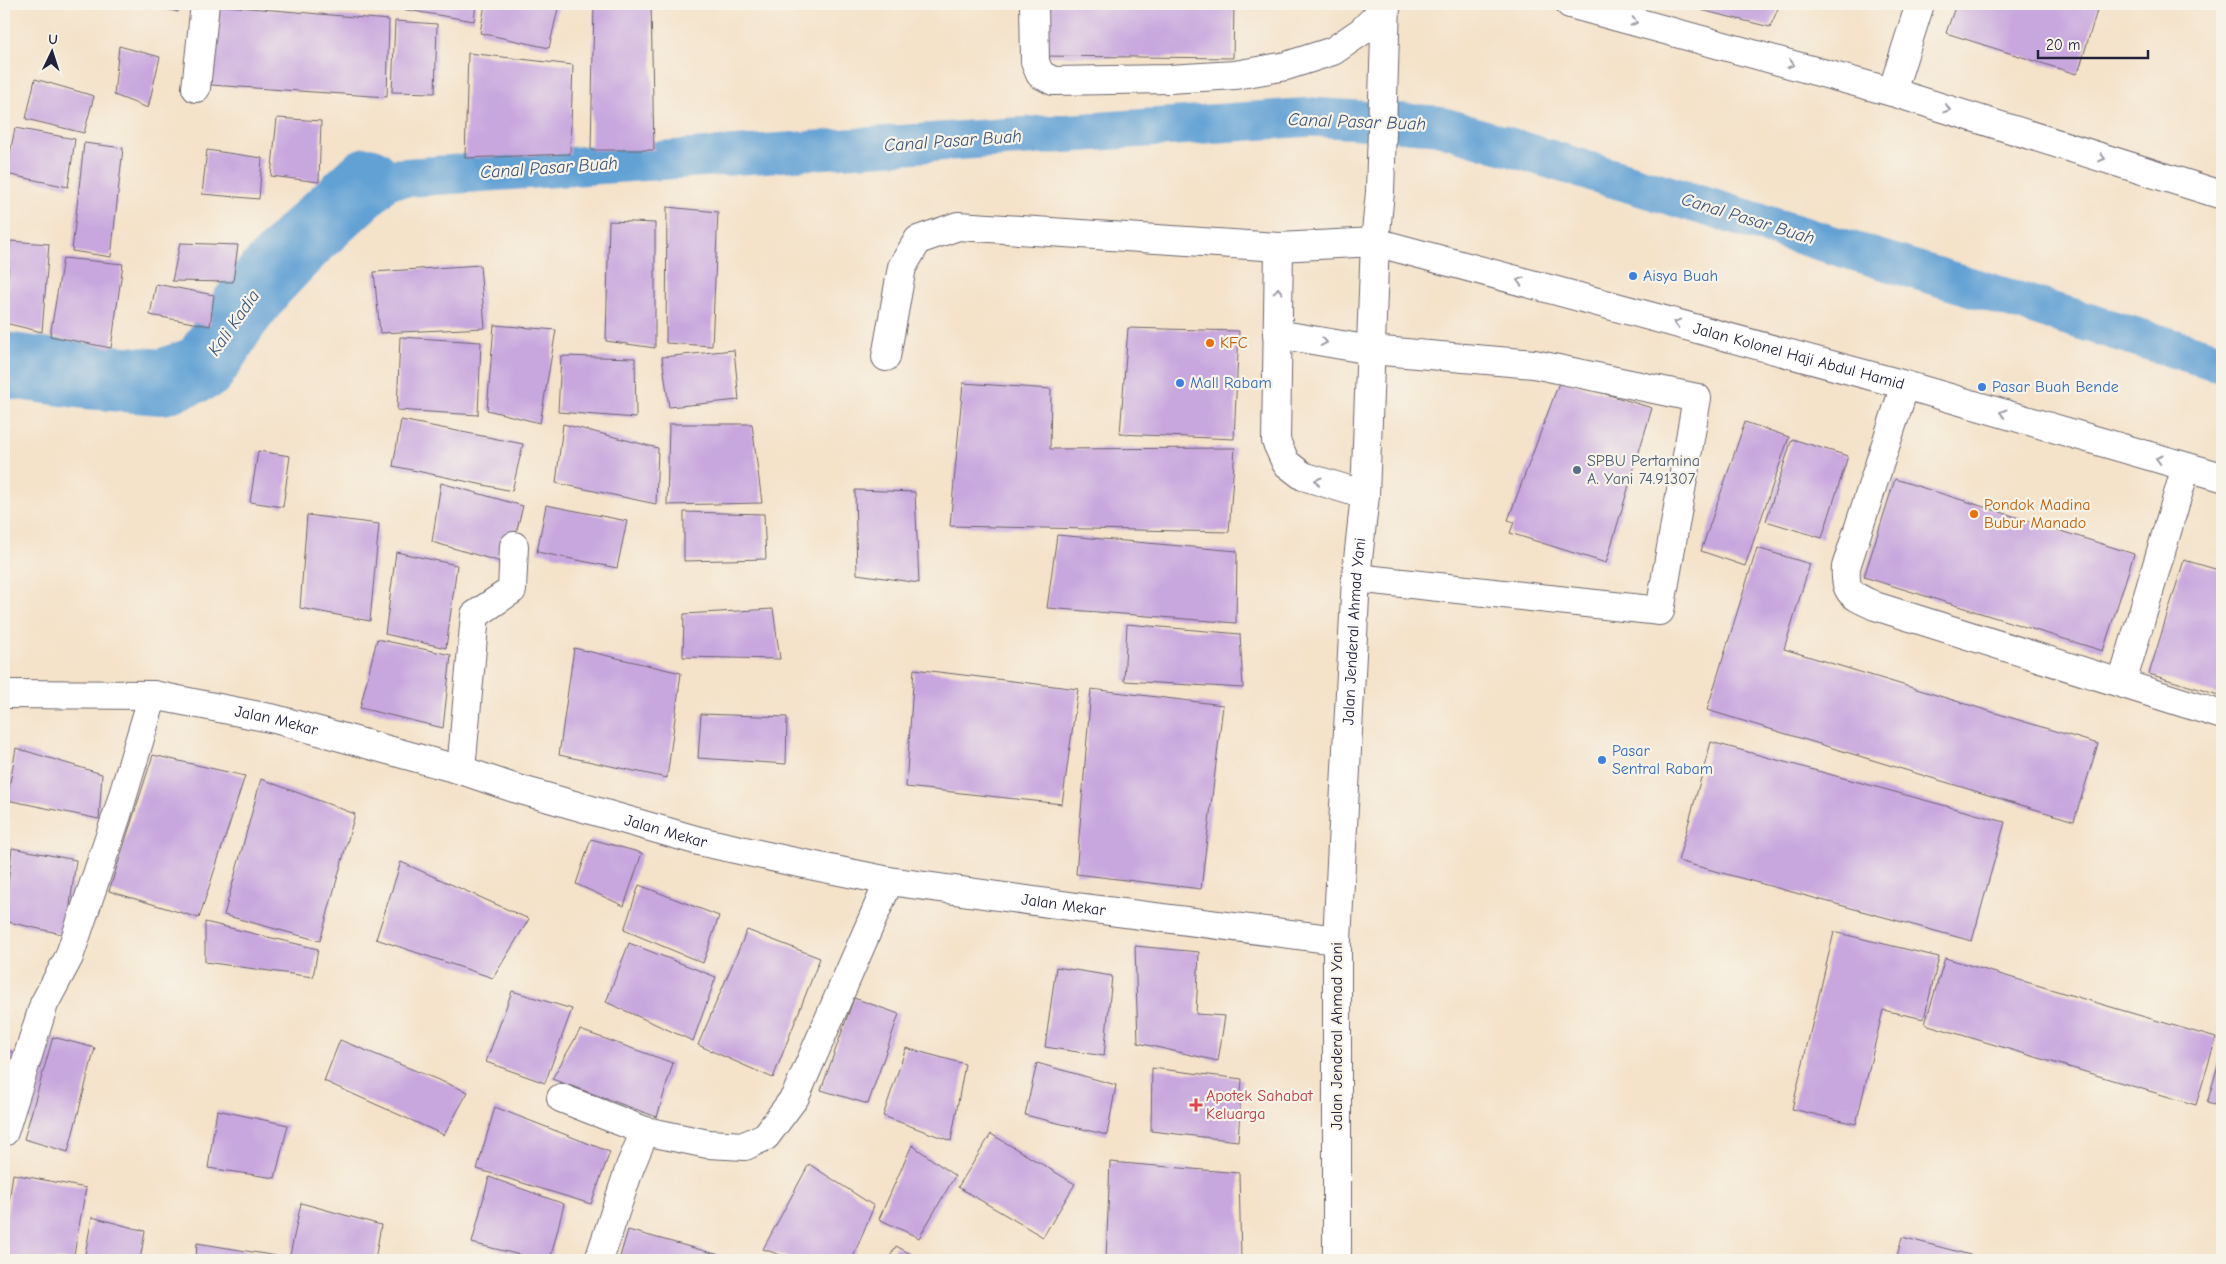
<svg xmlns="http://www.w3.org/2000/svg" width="2226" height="1264" viewBox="0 0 2226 1264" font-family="'Comic Neue',sans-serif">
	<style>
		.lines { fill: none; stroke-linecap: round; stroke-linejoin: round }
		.canal { stroke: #62a1d4; stroke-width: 39 }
		.river { stroke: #62a1d4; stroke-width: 66 }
		.building { fill: #c8a7de }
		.minor-casing { stroke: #6c656d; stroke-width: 30 }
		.highway-casing { stroke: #6c656d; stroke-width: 30 }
		.minor { stroke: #fff; stroke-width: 28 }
		.highway { stroke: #fff; stroke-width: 28 }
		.oneway { stroke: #9c9ca7 }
		.shop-dot { fill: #3f7fe0; stroke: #f7f3e8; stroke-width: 2 }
		.food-dot { fill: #e8710a; stroke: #f7f3e8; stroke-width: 2 }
		.service-dot { fill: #5c6f8a; stroke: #f7f3e8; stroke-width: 2 }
		.health-dot { fill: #e0444e; stroke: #f7f3e8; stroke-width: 2 }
		.labels { text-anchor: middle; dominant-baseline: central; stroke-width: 4.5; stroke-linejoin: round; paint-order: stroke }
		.shop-label { font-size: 16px; fill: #366cbe; stroke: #f7f3e8; text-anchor: start }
		.food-label { font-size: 16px; fill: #c56008; stroke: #f7f3e8; text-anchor: start }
		.street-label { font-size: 16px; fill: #22223b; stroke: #f7f3e8 }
		.service-label { font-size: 16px; fill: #4e5e75; stroke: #f7f3e8; text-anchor: start }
		.health-label { font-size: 16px; fill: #be3a42; stroke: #f7f3e8; text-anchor: start }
		.water-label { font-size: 18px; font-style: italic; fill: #3c5578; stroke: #f7f3e8 }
	</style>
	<rect width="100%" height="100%" fill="#f7f3e8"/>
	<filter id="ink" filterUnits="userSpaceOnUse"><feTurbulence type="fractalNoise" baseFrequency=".02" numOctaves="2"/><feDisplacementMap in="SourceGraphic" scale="10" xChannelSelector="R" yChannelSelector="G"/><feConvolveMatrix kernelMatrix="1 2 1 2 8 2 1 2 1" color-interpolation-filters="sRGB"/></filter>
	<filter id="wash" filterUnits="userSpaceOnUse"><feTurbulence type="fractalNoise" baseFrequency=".0096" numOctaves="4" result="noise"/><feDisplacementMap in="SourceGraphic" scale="20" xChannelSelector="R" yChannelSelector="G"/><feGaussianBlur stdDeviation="1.12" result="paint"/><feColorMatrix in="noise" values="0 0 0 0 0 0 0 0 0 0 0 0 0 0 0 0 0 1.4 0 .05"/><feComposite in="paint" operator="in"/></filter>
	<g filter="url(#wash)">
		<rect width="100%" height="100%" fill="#f4e2c9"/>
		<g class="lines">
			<path class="canal" d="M368,180L1312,117L1437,125L2222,363"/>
			<path class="river" d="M4,365L86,376L162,382L204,367L236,317L263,282L304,239L368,180"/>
		</g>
		<g id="blocks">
			<path class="building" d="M146,4H179L178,12Z
				M353,4H381L380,10Z
				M390,4H476L474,21L389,7Z
				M485,4H559L549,48L480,33Z
				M594,4H651L654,150H591Z
				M1044,4H1234L1233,58L1043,56Z
				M1699,4H1780L1770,27L1697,9Z
				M1956,4H2099L2079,70H2078L2076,74L1946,33Z
				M215,5L389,20L387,97L211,85Z
				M395,21L437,24L435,93L392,92Z
				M119,46L160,57L148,108L114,95Z
				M468,53L573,65L570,154L465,158Z
				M35,79L94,96L84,133L26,119Z
				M277,118L321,121L319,182L271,176Z
				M15,128L75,139L68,187L6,174Z
				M84,143L123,148L111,257L72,251Z
				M207,150L262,158L259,199L202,194Z
				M667,207L718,212L712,346L666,343Z
				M609,221L655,223V348L606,341Z
				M10,241L49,244L42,332L5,323Z
				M180,243L238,245L233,282L172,281Z
				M63,258L123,264L111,348L50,336Z
				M480,265L485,328L380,333L374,272Z
				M156,284L214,295L210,326L150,315Z
				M494,325L556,330L540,423L487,410Z
				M1128,328L1239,331L1234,439L1120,434Z
				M400,337L481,342L478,415L397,410Z
				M734,350L739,400L669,407L662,357Z
				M561,356L635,358L636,418L558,412Z
				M1560,380L1652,408L1606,563L1510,533L1514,522L1508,520Z
				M963,383L1051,389L1050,449L1235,448L1229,532L950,526Z
				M401,420L523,444L512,491L393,466Z
				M1745,422L1789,437L1745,566L1701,551Z
				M563,424L658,448L656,504L556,483Z
				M669,424H752L762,503L667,505Z
				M1792,439L1848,456L1822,538L1766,521Z
				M258,451L290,456L283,507L250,502Z
				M1895,479L2134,554L2103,651L1864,577Z
				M441,483L523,506L508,564L432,542Z
				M855,490L915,492L919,583L857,574Z
				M546,505L627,521L617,568L537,552Z
				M684,512L764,514L766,559L684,561Z
				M307,515L379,524L370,621L300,608Z
				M1057,535L1237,551L1236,623L1047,608Z
				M1757,548L1810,564L1784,649L2098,744L2074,821L1707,710Z
				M396,552L457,565L446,648L385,634Z
				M2184,560L2222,571V696L2149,674Z
				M773,609L780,659L683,657L684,614Z
				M1127,624L1240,634L1243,688L1124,681Z
				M377,639L451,655L443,728L360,708Z
				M574,648L681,673L667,778L559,755Z
				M914,669L1078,689L1062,804L906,787Z
				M1091,689L1223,705L1201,889L1076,874Z
				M701,714L787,717L786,764L698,758Z
				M1711,742L2005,822L1972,941L1678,861Z
				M16,748L102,774L99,819L7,800Z
				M153,755L245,776L199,918L109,891Z
				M261,779L355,814L320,941L224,915Z
				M591,839L642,853L624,906L576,884Z
				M12,848L76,860L66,935L4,921Z
				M401,862L529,919L493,978L376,939Z
				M639,885L719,916L703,963L624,930Z
				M205,922L318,949L313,977L205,962Z
				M747,930L820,958L773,1078L698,1045Z
				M1834,932L1939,957L1924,1019L1883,1010L1856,1124L1792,1109Z
				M629,943L716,977L693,1041L606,1002Z
				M1135,946L1199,952L1196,1014L1225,1016L1218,1061L1138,1043Z
				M1945,958L2216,1038L2196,1105L1925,1024Z
				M1056,967L1112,976L1104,1056L1045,1047Z
				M512,991L572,1009L545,1083L486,1062Z
				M854,998L899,1014L868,1104L821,1090Z
				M580,1030L673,1063L657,1117L552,1079Z
				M53,1037L95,1048L68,1152L24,1139Z
				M340,1040L468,1092L444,1135L324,1081Z
				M906,1048L965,1064L951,1141L883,1116Z
				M4,1050L16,1053L4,1107Z
				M2222,1052V1107L2207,1103Z
				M1037,1063L1116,1085L1107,1135L1025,1115Z
				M1152,1068L1242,1079L1238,1141L1151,1131Z
				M495,1107L610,1152L591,1204L477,1169Z
				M217,1110L288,1125L275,1178L208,1168Z
				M991,1134L1075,1184L1043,1237L958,1187Z
				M912,1145L955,1176L919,1238L879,1219Z
				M1110,1162L1239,1173L1241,1260H1106Z
				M809,1164L874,1206L852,1260H795L763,1249Z
				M13,1174L86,1188L73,1260H4V1236Z
				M489,1177L564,1204L550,1260H540L472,1243Z
				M301,1203L381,1225L375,1260H289Z
				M92,1217L145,1231L140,1260H84Z
				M628,1230L738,1260H619Z
				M1902,1237L1974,1256L1973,1260H1896Z
				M197,1243L277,1256V1260H196Z
				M896,1246L922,1260H888Z"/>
		</g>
	</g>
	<g filter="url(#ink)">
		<use href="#blocks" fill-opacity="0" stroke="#6c656d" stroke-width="1"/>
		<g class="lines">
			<g class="minor-casing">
				<g id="minor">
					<path d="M1034,4L1035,62L1040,74L1053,81L1169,79L1235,75L1286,66L1333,51L1362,31L1386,7"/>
					<path d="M1570,4L1892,92L2222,195"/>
					<path d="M196,88L205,4"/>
					<path d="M1892,92L1920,4"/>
					<path d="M1279,247L1276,441L1286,463L1303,476L1365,495"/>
					<path d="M1277,334L1371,350L1534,364L1697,398L1660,611L1356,578"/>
					<path id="s1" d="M886,357L902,267L918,240L958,226L1279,247L1375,242L1905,385L2222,477"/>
					<path d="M1905,385L1846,567C1844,594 1852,595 1875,606L2222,715"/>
					<path d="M2122,683L2186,467"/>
					<path id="s2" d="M4,694L153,695L275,719L461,770L511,787L699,841L790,861L889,881L1077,907L1337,940"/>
					<path d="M461,770L475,615L512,590L514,546"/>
					<path d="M561,1098L645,1131"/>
					<path d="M4,1132L44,1004L69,957L117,815L153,695"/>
					<path d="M599,1260L630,1167L645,1131L708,1144L745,1146L766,1136L795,1097L889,881"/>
				</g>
			</g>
			<g class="highway-casing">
				<g id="highway">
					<path id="s3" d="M1337,1260V940L1356,578L1365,495L1375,242L1380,192L1386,4"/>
				</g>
			</g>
			<use href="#minor" class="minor"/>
			<use href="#highway" class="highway"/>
		</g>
		<defs><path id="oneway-chevron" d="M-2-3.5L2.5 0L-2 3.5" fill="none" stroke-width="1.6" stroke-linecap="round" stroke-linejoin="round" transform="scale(1.25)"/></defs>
		<g class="oneway">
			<use href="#oneway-chevron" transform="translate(1634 22) rotate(15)"/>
			<use href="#oneway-chevron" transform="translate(1791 64) rotate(15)"/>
			<use href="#oneway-chevron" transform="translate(1947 109) rotate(18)"/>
			<use href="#oneway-chevron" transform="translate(2102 158) rotate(17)"/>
			<use href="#oneway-chevron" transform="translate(1520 281) rotate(-165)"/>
			<use href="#oneway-chevron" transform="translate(1278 291) rotate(-89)"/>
			<use href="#oneway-chevron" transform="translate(1677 323) rotate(-165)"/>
			<use href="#oneway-chevron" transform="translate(1324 342) rotate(10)"/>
			<use href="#oneway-chevron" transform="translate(2003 413) rotate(-164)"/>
			<use href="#oneway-chevron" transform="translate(2159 459) rotate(-164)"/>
			<use href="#oneway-chevron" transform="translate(1318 481) rotate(-163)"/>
		</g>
	</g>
	<g class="shop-dot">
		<circle cx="1633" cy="276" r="5"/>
		<circle cx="1180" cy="383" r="5"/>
		<circle cx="1982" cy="387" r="5"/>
		<circle cx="1602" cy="760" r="5"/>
	</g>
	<g class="food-dot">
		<circle cx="1210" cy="343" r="5"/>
		<circle cx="1974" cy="514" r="5"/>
	</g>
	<circle class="service-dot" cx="1577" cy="470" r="5"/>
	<path class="health-dot" d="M1193.5 1097.5h5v5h5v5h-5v5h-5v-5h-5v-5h5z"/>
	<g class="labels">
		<g class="shop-label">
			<text x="1643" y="276">Aisya Buah</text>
			<text x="1190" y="383">Mall Rabam</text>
			<text x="1992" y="387">Pasar Buah Bende</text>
			<text x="1612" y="751">Pasar<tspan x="1612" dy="18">Sentral Rabam</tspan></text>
		</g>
		<g class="food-label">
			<text x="1220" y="343">KFC</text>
			<text x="1984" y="505">Pondok Madina<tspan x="1984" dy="18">Bubur Manado</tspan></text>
		</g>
		<g class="street-label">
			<text stroke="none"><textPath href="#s1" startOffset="1022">Jalan Kolonel Haji Abdul Hamid</textPath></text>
			<text stroke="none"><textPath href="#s3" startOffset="629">Jalan Jenderal Ahmad Yani</textPath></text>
			<text stroke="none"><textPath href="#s2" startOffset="275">Jalan Mekar</textPath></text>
			<text stroke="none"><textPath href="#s2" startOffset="680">Jalan Mekar</textPath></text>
			<text stroke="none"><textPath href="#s2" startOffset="1085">Jalan Mekar</textPath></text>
			<text transform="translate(1337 1036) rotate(-90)">Jalan Jenderal Ahmad Yani</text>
		</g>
		<g class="service-label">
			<text x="1587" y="461">SPBU Pertamina<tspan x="1587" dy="18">A. Yani 74.91307</tspan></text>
		</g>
		<g class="health-label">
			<text x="1206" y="1096">Apotek Sahabat<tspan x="1206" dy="18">Keluarga</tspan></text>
		</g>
		<g class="water-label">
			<text transform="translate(1357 122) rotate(2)">Canal Pasar Buah</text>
			<text transform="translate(953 141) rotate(-4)">Canal Pasar Buah</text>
			<text transform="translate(549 168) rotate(-4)">Canal Pasar Buah</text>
			<text transform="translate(1748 219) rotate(17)">Canal Pasar Buah</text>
			<text transform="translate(234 323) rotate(-55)">Kali Kadia</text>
		</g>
	</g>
	<rect width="2226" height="1264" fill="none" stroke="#f7f3e8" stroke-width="20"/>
	<g transform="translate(52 52) rotate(4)" stroke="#f7f3e8" stroke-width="4" paint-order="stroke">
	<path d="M0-4L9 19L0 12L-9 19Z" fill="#22223b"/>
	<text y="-8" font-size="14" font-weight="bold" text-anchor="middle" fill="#22223b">U</text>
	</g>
	<path d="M2038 50v8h110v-8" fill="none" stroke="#22223b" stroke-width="2.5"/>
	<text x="2046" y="50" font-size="15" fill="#22223b" stroke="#f7f3e8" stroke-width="4" paint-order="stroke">20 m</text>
</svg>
